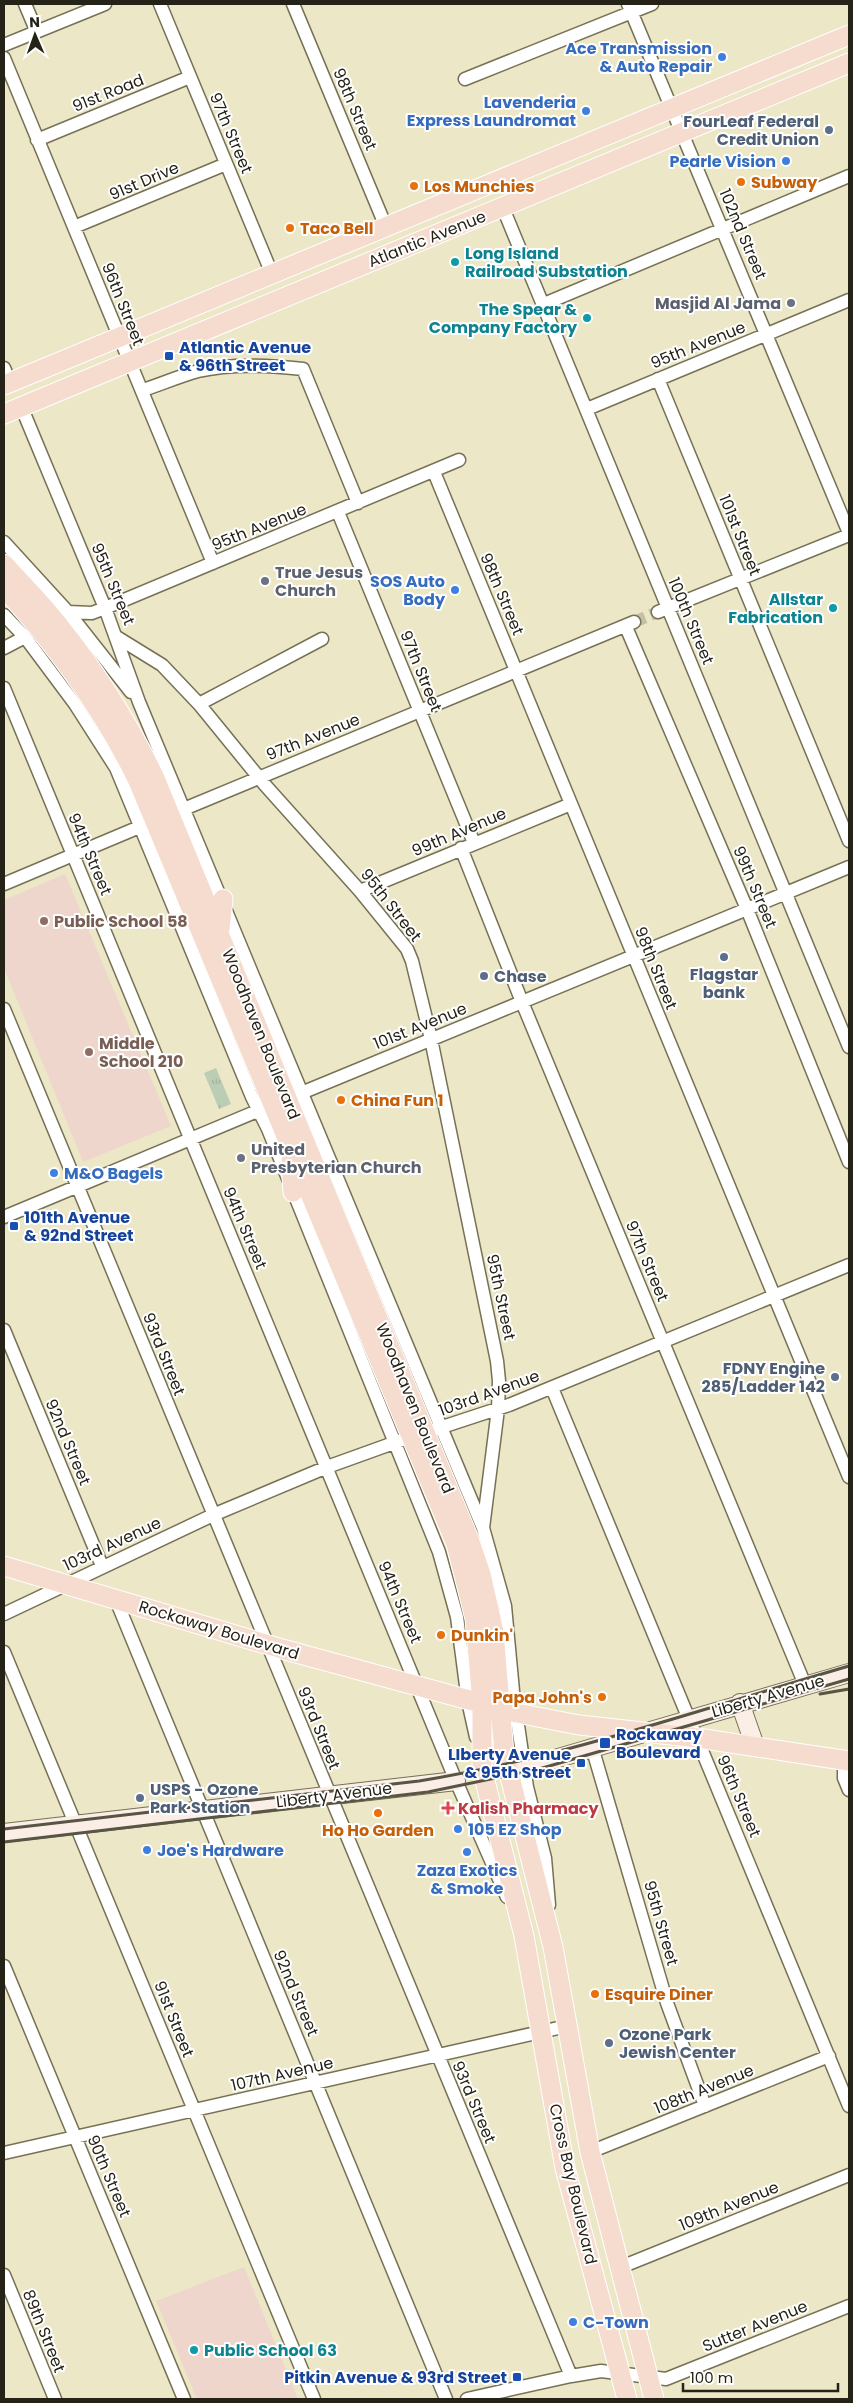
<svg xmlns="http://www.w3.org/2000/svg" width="853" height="2403" viewBox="0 0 853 2403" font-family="Poppins,sans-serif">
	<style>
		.education { fill: #eed6cc }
		.grass { fill: url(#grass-tufts) }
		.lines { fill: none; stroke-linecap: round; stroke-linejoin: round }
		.street-tunnel { stroke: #c4c0a4; stroke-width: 12; stroke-dasharray: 12 6; stroke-linecap: butt }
		.street-casing { stroke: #767155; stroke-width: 15 }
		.secondary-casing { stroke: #767155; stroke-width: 20 }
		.primary-casing { stroke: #fff; stroke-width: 21 }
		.street { stroke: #fff; stroke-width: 12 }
		.secondary { stroke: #faeee6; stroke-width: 18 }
		.primary { stroke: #f6dcce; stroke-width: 19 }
		.rail { stroke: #585544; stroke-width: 3 }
		.shop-dot { fill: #3f7fe0; stroke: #fff; stroke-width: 2 }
		.service-dot { fill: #5c6f8a; stroke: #fff; stroke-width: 2 }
		.food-dot { fill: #e8710a; stroke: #fff; stroke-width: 2 }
		.culture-dot { fill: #0f9aa8; stroke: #fff; stroke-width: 2 }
		.worship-dot { fill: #6b7280; stroke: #fff; stroke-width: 2 }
		.transit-dot { fill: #1a4fb4; stroke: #fff; stroke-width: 2 }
		.education-dot { fill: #8d6e63; stroke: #fff; stroke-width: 2 }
		.health-dot { fill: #e0444e; stroke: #fff; stroke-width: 2 }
		.labels { text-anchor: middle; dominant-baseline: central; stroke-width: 4; stroke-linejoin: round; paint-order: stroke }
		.shop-label { font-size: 16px; font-weight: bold; fill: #366cbe; stroke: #fff; text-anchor: end }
		.street-label { font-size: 16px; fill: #252317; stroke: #fff }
		.service-label { font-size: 16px; font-weight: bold; fill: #4e5e75; stroke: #fff; text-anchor: start }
		.food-label { font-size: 16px; font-weight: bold; fill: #c56008; stroke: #fff; text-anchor: start }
		.culture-label { font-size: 16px; font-weight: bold; fill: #0d838f; stroke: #fff; text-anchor: start }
		.worship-label { font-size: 16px; font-weight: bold; fill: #5b616d; stroke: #fff; text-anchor: start }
		.transit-label { font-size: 16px; font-weight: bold; fill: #164399; stroke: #fff; text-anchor: start }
		.education-label { font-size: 16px; font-weight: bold; fill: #785e54; stroke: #fff; text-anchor: start }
		.health-label { font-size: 16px; font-weight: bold; fill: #be3a42; stroke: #fff; text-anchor: start }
	</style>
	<defs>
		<pattern id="grass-tufts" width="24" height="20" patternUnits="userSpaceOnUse" patternTransform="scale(1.25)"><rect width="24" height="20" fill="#bccdb5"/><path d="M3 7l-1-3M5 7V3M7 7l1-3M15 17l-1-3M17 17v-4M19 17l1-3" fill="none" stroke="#a1b09b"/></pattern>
	</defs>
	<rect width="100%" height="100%" fill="#ece7c7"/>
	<path class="education" d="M65,874L171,1126L83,1162L4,968V900Z
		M244,2267L298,2399H197L156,2301Z"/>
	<path class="grass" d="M216,1068L231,1104L219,1109L204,1073Z"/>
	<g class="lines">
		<path class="street-tunnel" d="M634,622L658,612"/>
		<g class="street-casing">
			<path id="street" d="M25,4L36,30
				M160,4L272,274
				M293,4L386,227
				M628,4L849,533
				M4,45L105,4
				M4,58L213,563
				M465,79L652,4
				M37,140L190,77
				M503,208L849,1047
				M74,227L226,164
				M544,304L849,176
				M4,368L10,382
				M658,379L849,841
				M143,390C161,384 180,376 198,371C232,363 269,365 303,369L358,503
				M21,406L105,608L139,702L483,1528L505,1606L513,1691L527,1787L545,1858L549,1905
				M587,409L849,300
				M434,472L849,1477
				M338,512L474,843
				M4,542L68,612L131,692
				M68,612L92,613L105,608L459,460
				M658,612L849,535
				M4,615L25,637L75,704L116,768L252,1097L268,1129L439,1552L457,1617L468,1701L476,1737
				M626,627L747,909L849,1162
				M115,636L162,665L199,704L265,785L360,891L407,949L412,961L431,1039L497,1361L499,1381L498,1409L483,1528
				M4,648L25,637
				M4,688L456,1781L507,1897
				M199,704L322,639
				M179,811L634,622
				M461,848L522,1002L805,1685
				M4,884L149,823
				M360,891L571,804
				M4,1009L571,2376
				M294,1096L849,867
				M4,1217L267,1107
				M4,1330L102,1566
				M552,1388L849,2106
				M433,1430L509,1405L849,1265
				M116,1600L446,2399
				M4,1614L213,1515L327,1467L402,1440
				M4,1652L314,2399
				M592,1747L667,2003L705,2106
				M844,1761V1778L849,1790
				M4,1966L184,2399
				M590,2152L829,2056
				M4,2153L567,2026
				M621,2267L849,2175
				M4,2275L55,2399
				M467,2399L571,2376L601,2371L666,2379L849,2306"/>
		</g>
		<g class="secondary-casing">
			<path id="secondary" d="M740,1703L755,1746
				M524,1768L849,1673
				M4,1833L456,1781"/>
		</g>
		<g class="primary-casing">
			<path id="primary" d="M4,385L849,35
				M4,414L849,63
				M4,564C23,585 43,605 60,627C97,673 128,723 154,776L469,1539L481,1574L494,1632L504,1753L553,1947L590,2152L654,2399
				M4,588C58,647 103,709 138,781L456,1544L475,1619L482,1704V1764L484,1777L524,1936L565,2168L627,2399
				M220,929L223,899
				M291,1161L293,1192
				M4,1566L282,1649L517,1713L579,1725L698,1738L849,1761"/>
		</g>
		<use href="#street" class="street"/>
		<use href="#secondary" class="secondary"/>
		<use href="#primary" class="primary"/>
		<path class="rail" d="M820,1694L849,1689
			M4,1829L419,1781C563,1758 708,1707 849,1666
			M4,1842L428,1792L539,1769L849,1679"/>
	</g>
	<g class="shop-dot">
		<circle cx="722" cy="57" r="5"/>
		<circle cx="586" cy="111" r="5"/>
		<circle cx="786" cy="161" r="5"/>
		<circle cx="455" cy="590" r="5"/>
		<circle cx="54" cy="1173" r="5"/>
		<circle cx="458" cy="1829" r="5"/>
		<circle cx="147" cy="1850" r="5"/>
		<circle cx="467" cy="1852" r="5"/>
		<circle cx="573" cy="2322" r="5"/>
	</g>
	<g class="service-dot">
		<circle cx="829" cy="130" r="5"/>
		<circle cx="724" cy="957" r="5"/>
		<circle cx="484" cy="976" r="5"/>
		<circle cx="835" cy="1377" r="5"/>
		<circle cx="140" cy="1798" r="5"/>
		<circle cx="609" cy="2043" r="5"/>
	</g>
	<g class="food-dot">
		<circle cx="741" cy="182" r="5"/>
		<circle cx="414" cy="186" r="5"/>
		<circle cx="290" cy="228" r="5"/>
		<circle cx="341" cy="1100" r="5"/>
		<circle cx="441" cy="1635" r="5"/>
		<circle cx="602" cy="1697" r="5"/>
		<circle cx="378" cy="1813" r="5"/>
		<circle cx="595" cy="1994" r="5"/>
	</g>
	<g class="culture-dot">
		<circle cx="455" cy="262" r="5"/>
		<circle cx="587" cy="318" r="5"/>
		<circle cx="833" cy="608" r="5"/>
		<circle cx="194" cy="2350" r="5"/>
	</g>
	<g class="worship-dot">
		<circle cx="791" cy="303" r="5"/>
		<circle cx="265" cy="581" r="5"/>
		<circle cx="241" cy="1158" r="5"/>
	</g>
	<g class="transit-dot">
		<rect x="164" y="351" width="10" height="10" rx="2.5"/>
		<rect x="9" y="1221" width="10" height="10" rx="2.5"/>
		<rect x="599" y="1737" width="12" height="12" rx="2.5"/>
		<rect x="576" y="1758" width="10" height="10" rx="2.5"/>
		<rect x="512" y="2372" width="10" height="10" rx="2.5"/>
	</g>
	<g class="education-dot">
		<circle cx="44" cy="921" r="5"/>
		<circle cx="89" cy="1052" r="5"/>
	</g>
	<path class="health-dot" d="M445.5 1800.5h5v5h5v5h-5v5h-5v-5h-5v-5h5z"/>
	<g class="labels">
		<g class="shop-label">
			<text x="712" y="48">Ace Transmission<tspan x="712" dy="18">&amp; Auto Repair</tspan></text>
			<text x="576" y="102">Lavenderia<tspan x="576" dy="18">Express Laundromat</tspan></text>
			<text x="776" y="161">Pearle Vision</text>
			<text x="445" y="581">SOS Auto<tspan x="445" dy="18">Body</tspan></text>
			<text x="64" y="1173" text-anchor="start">M&amp;O Bagels</text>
			<text x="468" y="1829" text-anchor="start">105 EZ Shop</text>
			<text x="157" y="1850" text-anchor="start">Joe's Hardware</text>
			<text x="467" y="1870" text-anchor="middle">Zaza Exotics<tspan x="467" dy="18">&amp; Smoke</tspan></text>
			<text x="583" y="2322" text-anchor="start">C-Town</text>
		</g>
		<g class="street-label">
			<text transform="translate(108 93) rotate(-22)">91st Road</text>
			<text transform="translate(355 109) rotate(67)">98th Street</text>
			<text transform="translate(231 133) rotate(67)">97th Street</text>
			<text transform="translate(144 181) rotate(-23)">91st Drive</text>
			<text transform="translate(743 234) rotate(67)">102nd Street</text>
			<text transform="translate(427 239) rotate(-22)">Atlantic Avenue</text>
			<text transform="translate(123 304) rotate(68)">96th Street</text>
			<text transform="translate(698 345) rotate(-22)">95th Avenue</text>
			<text transform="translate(259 527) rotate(-22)">95th Avenue</text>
			<text transform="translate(740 535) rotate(68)">101st Street</text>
			<text transform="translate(113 584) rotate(67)">95th Street</text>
			<text transform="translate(502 594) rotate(67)">98th Street</text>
			<text transform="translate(691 621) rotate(67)">100th Street</text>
			<text transform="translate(421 671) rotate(68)">97th Street</text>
			<text transform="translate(313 737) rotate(-22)">97th Avenue</text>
			<text transform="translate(459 832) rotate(-23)">99th Avenue</text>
			<text transform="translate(90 854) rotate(67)">94th Street</text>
			<text transform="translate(755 887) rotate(67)">99th Street</text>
			<text transform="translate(391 905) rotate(52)">95th Street</text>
			<text transform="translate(656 968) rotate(68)">98th Street</text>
			<text transform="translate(420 1026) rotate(-22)">101st Avenue</text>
			<text transform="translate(261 1034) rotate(68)">Woodhaven Boulevard</text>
			<text transform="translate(245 1228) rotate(67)">94th Street</text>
			<text transform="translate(647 1261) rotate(67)">97th Street</text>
			<text transform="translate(501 1297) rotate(78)">95th Street</text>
			<text transform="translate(164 1354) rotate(68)">93rd Street</text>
			<text transform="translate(489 1393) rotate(-20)">103rd Avenue</text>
			<text transform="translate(415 1408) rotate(68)">Woodhaven Boulevard</text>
			<text transform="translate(68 1442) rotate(67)">92nd Street</text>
			<text transform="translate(112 1544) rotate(-25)">103rd Avenue</text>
			<text transform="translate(400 1602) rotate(67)">94th Street</text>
			<text transform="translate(219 1630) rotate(17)">Rockaway Boulevard</text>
			<text transform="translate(768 1696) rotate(-16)">Liberty Avenue</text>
			<text transform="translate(319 1728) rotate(68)">93rd Street</text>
			<text transform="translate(334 1795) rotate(-7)">Liberty Avenue</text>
			<text transform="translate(739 1796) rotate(67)">96th Street</text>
			<text transform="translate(661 1923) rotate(74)">95th Street</text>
			<text transform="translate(296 1993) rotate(67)">92nd Street</text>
			<text transform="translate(174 2019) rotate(68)">91st Street</text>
			<text transform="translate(282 2074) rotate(-13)">107th Avenue</text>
			<text transform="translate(704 2089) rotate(-22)">108th Avenue</text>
			<text transform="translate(474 2102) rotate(67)">93rd Street</text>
			<text transform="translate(109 2176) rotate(67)">90th Street</text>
			<text transform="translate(573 2184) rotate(77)">Cross Bay Boulevard</text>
			<text transform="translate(729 2206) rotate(-22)">109th Avenue</text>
			<text transform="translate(755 2326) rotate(-22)">Sutter Avenue</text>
			<text transform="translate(44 2331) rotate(68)">89th Street</text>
		</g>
		<g class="service-label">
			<text x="819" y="121" text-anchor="end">FourLeaf Federal<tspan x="819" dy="18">Credit Union</tspan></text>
			<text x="724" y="974" text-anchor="middle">Flagstar<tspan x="724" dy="18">bank</tspan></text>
			<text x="494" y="976">Chase</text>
			<text x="825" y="1368" text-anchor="end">FDNY Engine<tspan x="825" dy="18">285/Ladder 142</tspan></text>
			<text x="150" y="1789">USPS - Ozone<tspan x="150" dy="18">Park Station</tspan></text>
			<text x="619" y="2034">Ozone Park<tspan x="619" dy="18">Jewish Center</tspan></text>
		</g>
		<g class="food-label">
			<text x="751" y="182">Subway</text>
			<text x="424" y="186">Los Munchies</text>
			<text x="300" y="228">Taco Bell</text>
			<text x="351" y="1100">China Fun 1</text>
			<text x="451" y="1635">Dunkin'</text>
			<text x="592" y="1697" text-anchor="end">Papa John's</text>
			<text x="378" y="1830" text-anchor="middle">Ho Ho Garden</text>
			<text x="605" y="1994">Esquire Diner</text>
		</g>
		<g class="culture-label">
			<text x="465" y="253">Long Island<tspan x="465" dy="18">Railroad Substation</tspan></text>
			<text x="577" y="309" text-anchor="end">The Spear &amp;<tspan x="577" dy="18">Company Factory</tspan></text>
			<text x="823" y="599" text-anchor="end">Allstar<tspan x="823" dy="18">Fabrication</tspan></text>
			<text x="204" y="2350">Public School 63</text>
		</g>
		<g class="worship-label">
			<text x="781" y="303" text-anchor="end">Masjid Al Jama</text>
			<text x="275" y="572">True Jesus<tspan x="275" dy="18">Church</tspan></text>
			<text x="251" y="1149">United<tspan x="251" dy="18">Presbyterian Church</tspan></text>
		</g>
		<g class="transit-label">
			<text x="179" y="347">Atlantic Avenue<tspan x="179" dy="18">&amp; 96th Street</tspan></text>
			<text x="24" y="1217">101th Avenue<tspan x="24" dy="18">&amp; 92nd Street</tspan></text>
			<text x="616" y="1734">Rockaway<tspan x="616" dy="18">Boulevard</tspan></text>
			<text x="571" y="1754" text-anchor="end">LIberty Avenue<tspan x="571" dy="18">&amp; 95th Street</tspan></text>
			<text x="507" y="2377" text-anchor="end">Pitkin Avenue &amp; 93rd Street</text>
		</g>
		<g class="education-label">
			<text x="54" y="921">Public School 58</text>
			<text x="99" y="1043">Middle<tspan x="99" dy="18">School 210</tspan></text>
		</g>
		<g class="health-label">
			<text x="458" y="1808">Kalish Pharmacy</text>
		</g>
	</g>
	<rect width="853" height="2403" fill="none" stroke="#252317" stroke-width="10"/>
	<g transform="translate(35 35) rotate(358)" stroke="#ffffff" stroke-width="4" paint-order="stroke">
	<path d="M0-4L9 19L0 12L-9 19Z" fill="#252317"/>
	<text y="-8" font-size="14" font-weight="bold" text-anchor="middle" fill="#252317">N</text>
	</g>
	<path d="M683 2383v8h155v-8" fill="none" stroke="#252317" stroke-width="2.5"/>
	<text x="690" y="2383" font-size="15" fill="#252317" stroke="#ffffff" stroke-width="4" paint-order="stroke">100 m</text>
</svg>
